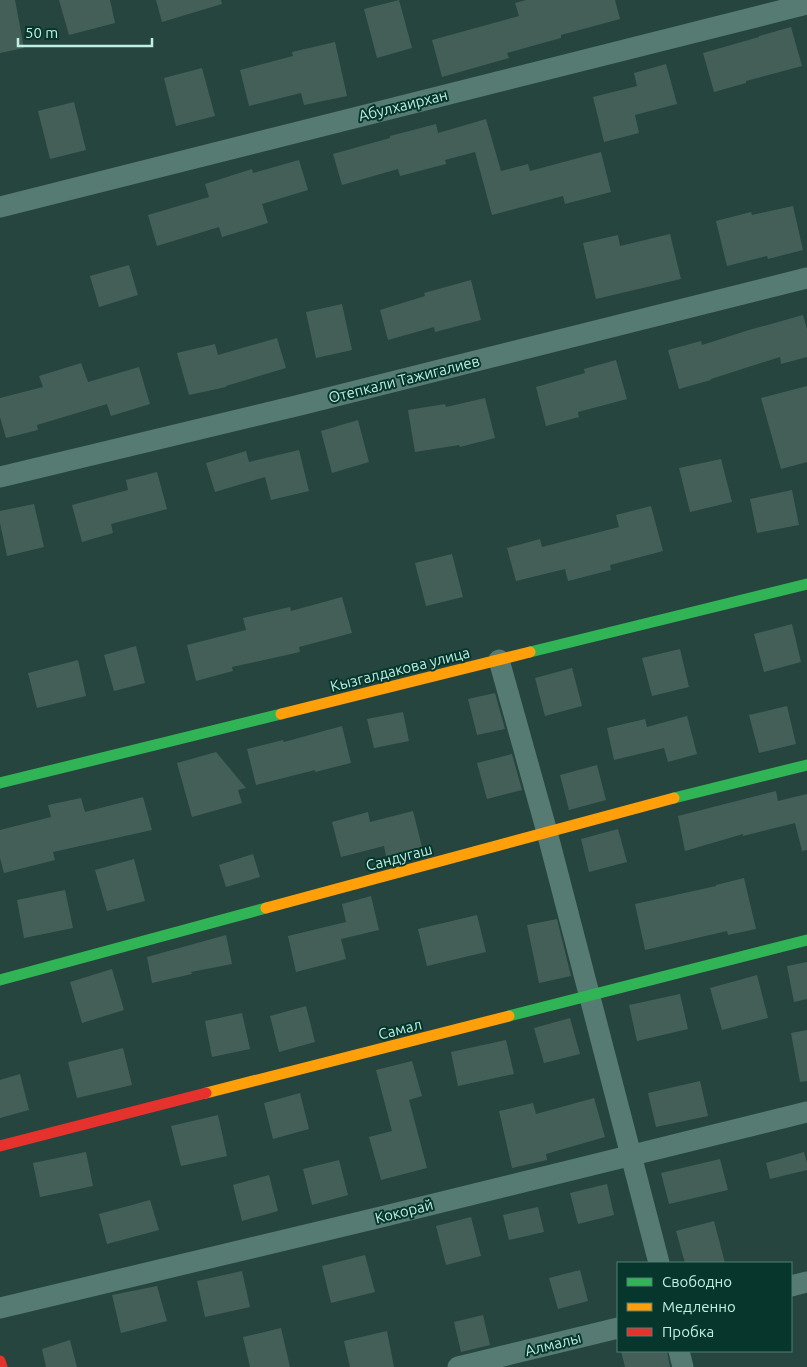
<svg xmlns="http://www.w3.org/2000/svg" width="807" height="1367" viewBox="0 0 807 1367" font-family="Ubuntu,sans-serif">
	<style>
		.building { fill: #445f58 }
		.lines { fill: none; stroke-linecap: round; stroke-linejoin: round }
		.street { stroke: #557b73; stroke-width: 21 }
		.fast { stroke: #30b455; stroke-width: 11 }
		.slow { stroke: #ff9f0a; stroke-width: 11 }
		.jam { stroke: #e5322d; stroke-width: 11 }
		.labels { text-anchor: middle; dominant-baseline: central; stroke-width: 4; stroke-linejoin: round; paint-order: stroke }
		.street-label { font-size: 15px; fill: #bfefe1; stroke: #06362c }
	</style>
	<rect width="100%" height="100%" fill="#26453e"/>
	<path class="building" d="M0,0H15L24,48L0,53Z
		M59,0H110L115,23L69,35Z
		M156,0H221L222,4L162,22Z
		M399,0L412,48L377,58L364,9Z
		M526,0H615L620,19L561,35V38L507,53L509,58L442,77L432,40L519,16L515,3Z
		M791,27L802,66L746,81V83L714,92L703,53L759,37V36Z
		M335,42L347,96L304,105L301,93L249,106L240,70L293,56L292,52Z
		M666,64L677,104L635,115L639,133L604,142L593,97L637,86L634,73Z
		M202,68L215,116L176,126L164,78Z
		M74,102L86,150L50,159L38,111Z
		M486,119L501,171L528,164L530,171L601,152L611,192L565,204L563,196L492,215L475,152L445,160L446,164L400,176L398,169L342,185L333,154L390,138V136L436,124L438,133Z
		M299,160L308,190L262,204L268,223L222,237L219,227L157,246L148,215L209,197L205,184L252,169L253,173Z
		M793,206L803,250L768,259L767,256L727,266L716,221L751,212L752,215Z
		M670,234L681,279L596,299L583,243L618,235L620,246Z
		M129,265L138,295L99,307L90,276Z
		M471,280L481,320L435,332L434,327L388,340L380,310L425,296L424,293Z
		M342,304L352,350L316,358L306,312Z
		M803,315L807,329V357L781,364L780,357L711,379V380L679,389L668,350L701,341L702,345L749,330Z
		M277,338L286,368L226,386V387L189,395L177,353L215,344L218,355Z
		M616,360L627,399L578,412L579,417L546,426L536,387L585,373L584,369Z
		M81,363L88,382L139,367L150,404L111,416L107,404L37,425L38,430L6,438L0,417V398L43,387L39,376Z
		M807,386V462L781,469L761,398Z
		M485,398L495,438L460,447L459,445L415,452L408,410L445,404L446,407Z
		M358,420L369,462L332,473L321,431Z
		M299,450L309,491L271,500L265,477L215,492L206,463L246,451L249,462Z
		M721,459L732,502L690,512L679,468Z
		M157,472L167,509L111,524L113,533L82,542L72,505L128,490L126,480Z
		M792,490L799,525L757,533L750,499Z
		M34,504L44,547L7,556L0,523V511Z
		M651,506L663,551L610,565L611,570L568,581L565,569L516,581L507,548L540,539L542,547L619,527L616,515Z
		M452,554L463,597L426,606L415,563Z
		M342,597L352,633L299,647L300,652L232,667L233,671L196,681L187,645L246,630L243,618L290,607L291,611Z
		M792,624L801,662L764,672L754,634Z
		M136,646L145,683L114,691L104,655Z
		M680,649L689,687L652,696L642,658Z
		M78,660L86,696L37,708L28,673Z
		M572,668L582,706L545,716L535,678Z
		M495,693L505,729L477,735L468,699Z
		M787,706L796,744L759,753L749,715Z
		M403,712L409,741L374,748L367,719Z
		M687,716L697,754L668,762L664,748L614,760L607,728L645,719L647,727Z
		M342,726L351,763L315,772V770L256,785L247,749L283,740L284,742Z
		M216,752L246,788L238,790L242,803L192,817L177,763Z
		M512,754L522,790L487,799L477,763Z
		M597,765L606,800L569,810L560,775Z
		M776,791L778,801L807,794V850L802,851L795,823L743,836V834L685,851L678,816Z
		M143,797L152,830L53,852L55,860L4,873L0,858V830L51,817L48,805L81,798L85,812Z
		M413,811L422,847L386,856L384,846L341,857L332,822L368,812L370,822Z
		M618,829L627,862L589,872L581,839Z
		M253,854L260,877L226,887L219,865Z
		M134,859L145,901L107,911L95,870Z
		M744,878L756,929L728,935L727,931L645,950L635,904L716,886V885Z
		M65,890L73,928L24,938L17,900Z
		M371,896L379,930L341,939L346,959L296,972L288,936L346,922L342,904Z
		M477,915L486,952L427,966L418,929Z
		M557,919L571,976L539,983L527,925Z
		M226,935L232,964L191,972L192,974L152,983L147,957Z
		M807,962V999L794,1002L787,966Z
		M112,969L124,1010L82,1023L70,982Z
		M757,975L768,1018L722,1030L710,988Z
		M680,994L688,1029L637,1041L629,1005Z
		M306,1006L315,1042L279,1052L270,1016Z
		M242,1013L250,1049L212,1057L205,1021Z
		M570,1018L580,1054L544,1063L534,1028Z
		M807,1030V1081L800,1082L791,1033Z
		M506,1040L514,1074L458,1086L451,1052Z
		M123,1048L132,1085L77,1098L68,1062Z
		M412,1061L422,1096L409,1100L427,1168L381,1180L369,1137L392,1131L376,1070Z
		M20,1074L29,1110L0,1118V1080Z
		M700,1081L708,1116L656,1127L648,1093Z
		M300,1093L309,1129L273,1139L264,1103Z
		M594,1098L605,1137L546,1154L547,1160L512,1168L499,1111L533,1103L536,1114Z
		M218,1115L227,1156L181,1166L171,1126Z
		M86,1152L93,1186L40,1197L33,1163Z
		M804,1152L807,1163V1170L770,1179L766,1163Z
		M720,1159L728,1190L669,1204L661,1173Z
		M339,1160L348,1195L312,1205L303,1169Z
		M269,1175L278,1211L242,1221L233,1185Z
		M607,1184L614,1215L578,1224L570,1193Z
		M150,1200L159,1230L107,1244L99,1214Z
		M538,1207L544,1232L509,1240L503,1215Z
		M471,1217L481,1256L446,1265L436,1226Z
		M714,1221L725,1263H685L676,1231Z
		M365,1255L375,1292L331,1303L322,1266Z
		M580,1270L588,1301L558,1309L549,1278Z
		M242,1271L250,1307L205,1317L197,1281Z
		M157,1286L167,1321L121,1333L112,1295Z
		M483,1315L490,1345L461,1352L454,1322Z
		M281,1328L290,1367H250L243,1337Z
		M387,1331L394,1367H350L344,1341Z
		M70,1340L77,1367H46L42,1349Z
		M621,1351H667L670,1367H625Z"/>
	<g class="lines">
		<path class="street" d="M0,207L807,4
			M0,477L304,404L807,278
			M499,660L547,832L659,1263
			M791,1286L807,1282
			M0,1308L381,1217L807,1112
			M679,1351L683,1367
			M458,1367L618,1328"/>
		<path class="fast" d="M530,652L807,584
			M0,783L281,714
			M674,798L807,765
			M0,980L266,908
			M509,1016L807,940"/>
		<path class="slow" d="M281,714L530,652
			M266,908L674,798
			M206,1093L509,1016"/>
		<path class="jam" d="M0,1146L206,1093
			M0,1361L2,1367"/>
	</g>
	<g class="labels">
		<g class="street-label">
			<text transform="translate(403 105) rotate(-14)">Абулхаирхан</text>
			<text transform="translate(404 379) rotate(-14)">Отепкали Тажигалиев</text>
			<text transform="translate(400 669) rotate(-14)">Кызгалдакова улица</text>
			<text transform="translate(399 857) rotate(-15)">Сандугаш</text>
			<text transform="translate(400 1029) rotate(-14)">Самал</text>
			<text transform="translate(404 1211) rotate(-14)">Кокорай</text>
			<text transform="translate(553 1344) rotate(-14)">Алмалы</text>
		</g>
	</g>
	<rect x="617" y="1262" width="175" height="90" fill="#06362c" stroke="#508074"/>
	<rect x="627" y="1278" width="25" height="8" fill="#30b455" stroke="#508074"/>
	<text x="662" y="1287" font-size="15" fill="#bfefe1">Свободно</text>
	<rect x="627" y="1303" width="25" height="8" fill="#ff9f0a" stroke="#508074"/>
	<text x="662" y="1312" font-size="15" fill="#bfefe1">Медленно</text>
	<rect x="627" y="1328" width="25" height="8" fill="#e5322d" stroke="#508074"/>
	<text x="662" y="1337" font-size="15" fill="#bfefe1">Пробка</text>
	<path d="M18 38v8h134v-8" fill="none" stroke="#bfefe1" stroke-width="2.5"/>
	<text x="25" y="38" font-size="15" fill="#bfefe1" stroke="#06362c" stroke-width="4" paint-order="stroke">50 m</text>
</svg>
